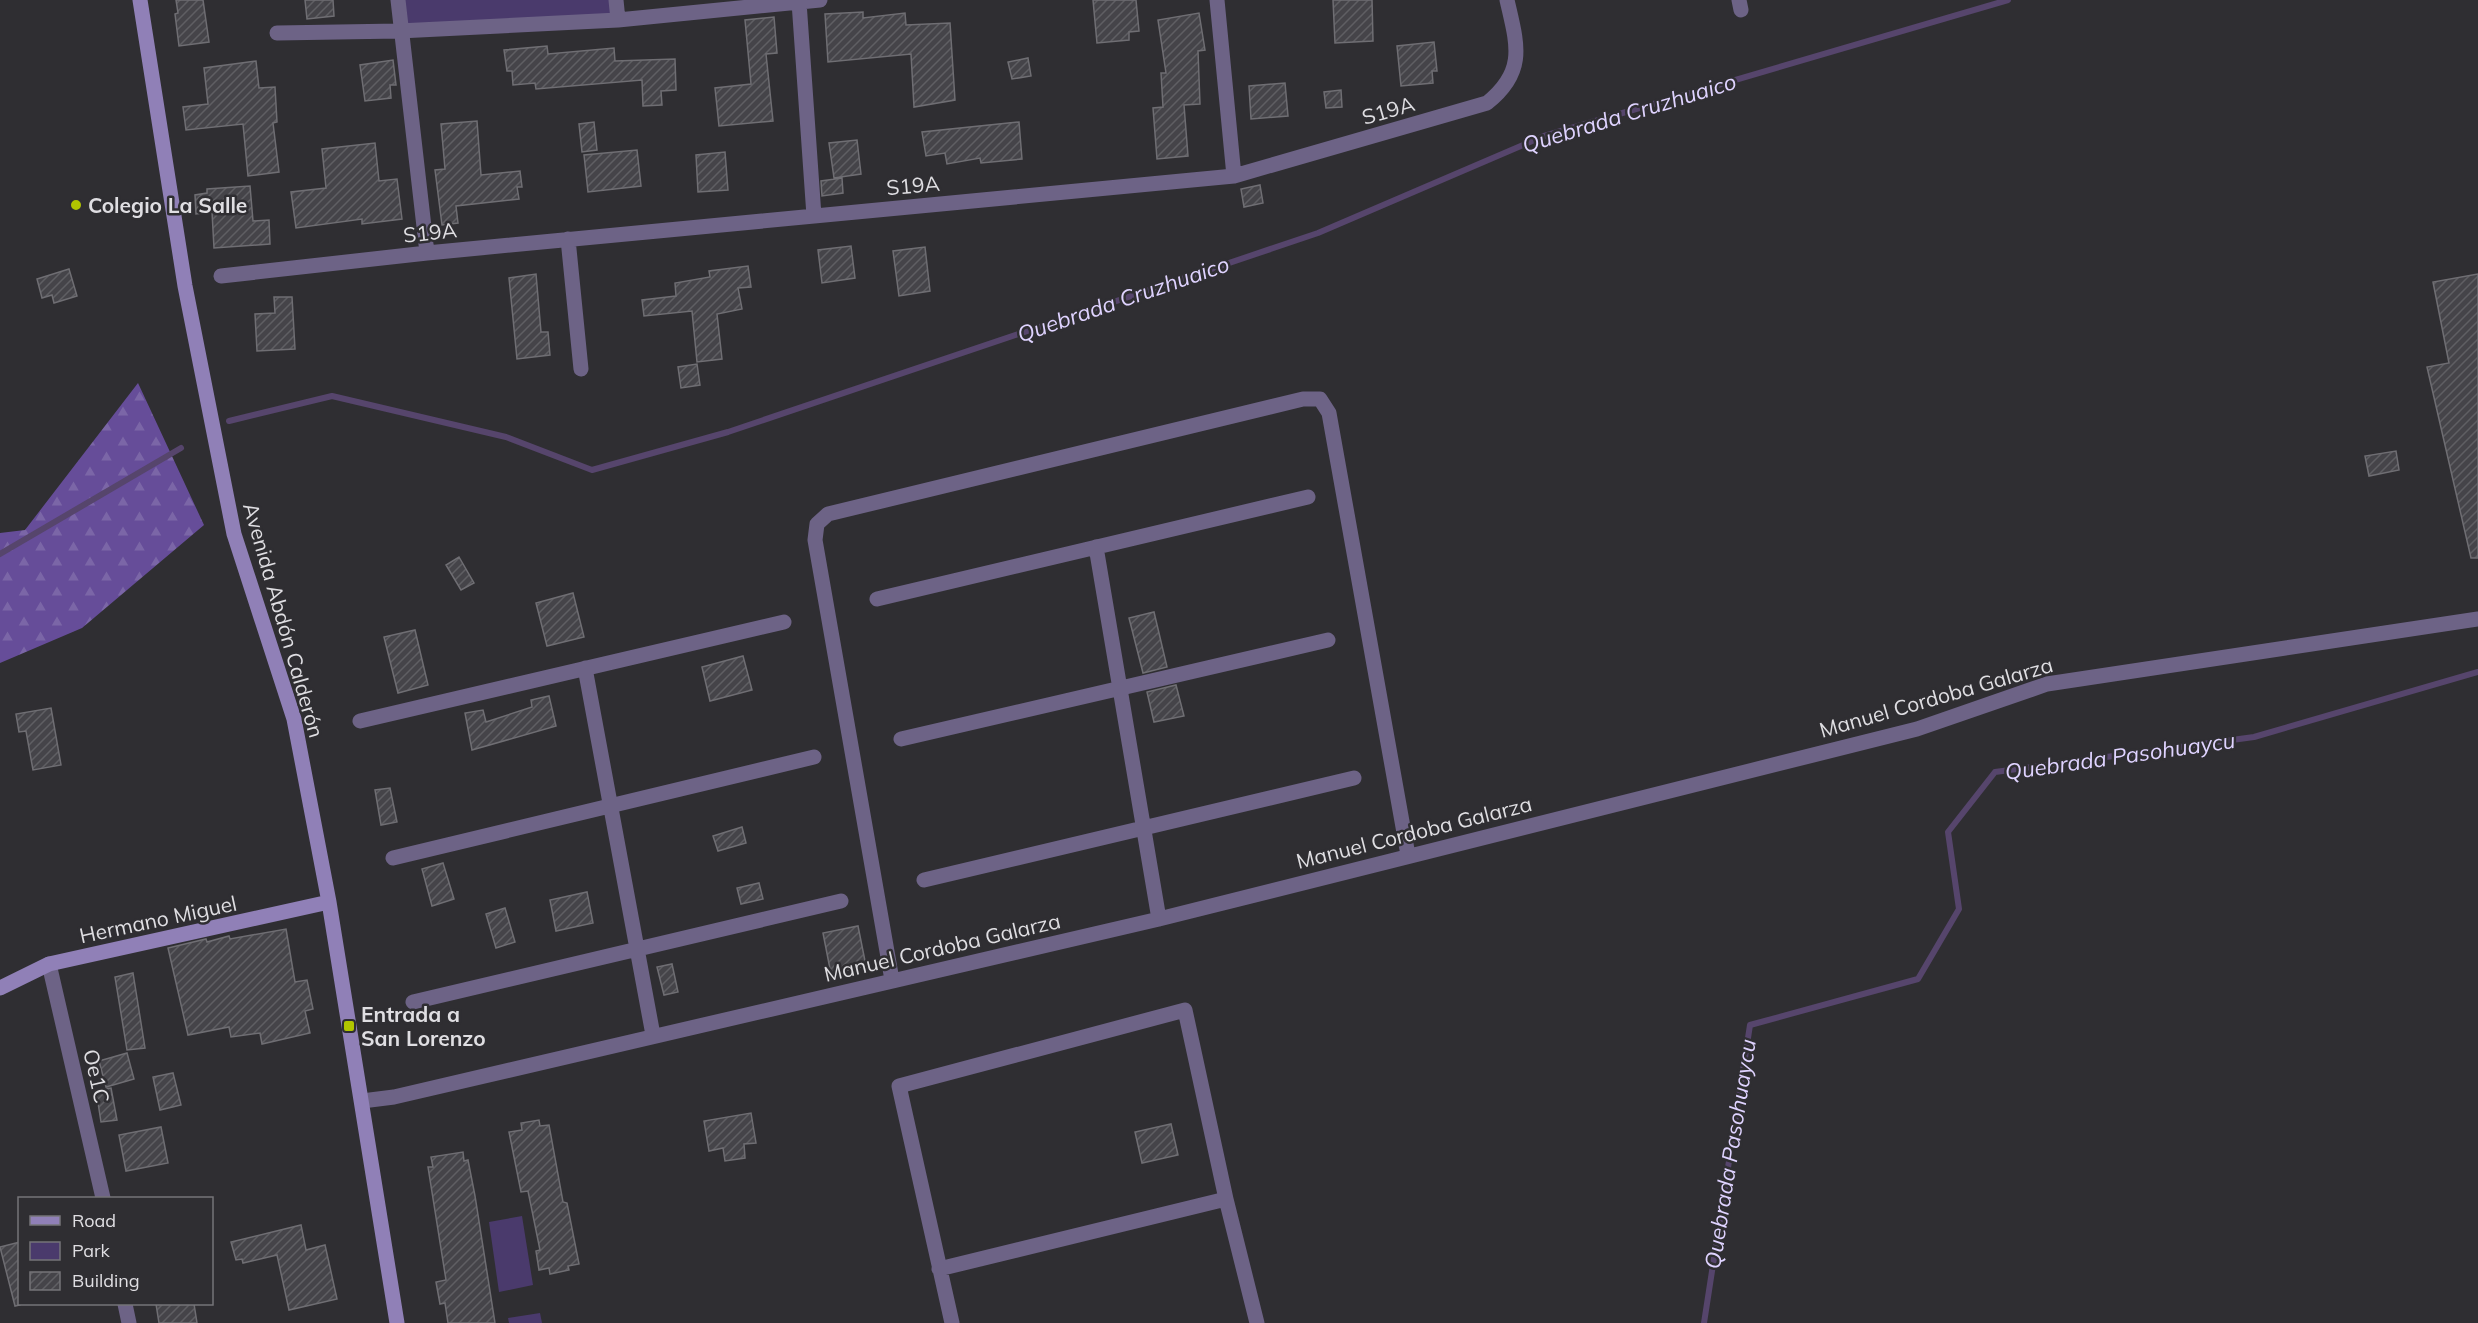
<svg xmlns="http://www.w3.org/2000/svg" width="2478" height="1323" viewBox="0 0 2478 1323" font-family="Mulish,sans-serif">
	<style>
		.forest { fill: url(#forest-firs) }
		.green { fill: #4a3a6c }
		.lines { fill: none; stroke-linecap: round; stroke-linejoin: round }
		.stream { stroke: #56456c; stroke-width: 6 }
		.building { fill: url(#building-hatch); stroke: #6f6e73; stroke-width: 1.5 }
		.street { stroke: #6d6386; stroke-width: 15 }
		.secondary { stroke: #9080b7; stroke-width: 15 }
		.poi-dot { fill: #b1c500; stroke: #2f2e32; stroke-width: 2 }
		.labels { text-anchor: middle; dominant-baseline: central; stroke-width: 5; stroke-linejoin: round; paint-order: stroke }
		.street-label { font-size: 21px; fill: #dfdee2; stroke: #2f2e32 }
		.poi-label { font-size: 21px; font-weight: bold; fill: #dfdee2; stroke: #2f2e32; text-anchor: start }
		.water-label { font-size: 22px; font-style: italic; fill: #dfd3ff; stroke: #2f2e32 }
	</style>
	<defs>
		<pattern id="forest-firs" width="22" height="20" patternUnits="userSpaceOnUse" patternTransform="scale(1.5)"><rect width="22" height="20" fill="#664d99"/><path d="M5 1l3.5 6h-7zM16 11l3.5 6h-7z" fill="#7b66a7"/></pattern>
		<pattern id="building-hatch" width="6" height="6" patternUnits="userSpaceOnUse" patternTransform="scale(1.5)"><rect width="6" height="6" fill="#454449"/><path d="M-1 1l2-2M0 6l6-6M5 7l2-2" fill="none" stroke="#5f5f63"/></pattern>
	</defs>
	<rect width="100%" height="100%" fill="#2f2e32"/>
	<path class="forest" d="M138,383L204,525L82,628L0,663V533L25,530Z"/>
	<path class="green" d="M398,0H616L618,20L399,31Z
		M522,1216L533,1285L499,1292L489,1222Z
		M540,1313L542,1323H509L508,1318Z"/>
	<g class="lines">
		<path class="stream" d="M229,421L332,396L506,437L592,470L728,432L1318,233L1544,136L2008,0
			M0,554L181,448
			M1704,1323L1750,1025L1918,979L1959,909L1948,832L1995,772L2254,737L2478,672"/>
	</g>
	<path class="building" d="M176,0H203L209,42L179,46L175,14L178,13Z
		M305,0H333L334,16L307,19Z
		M1093,0H1136L1139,31L1129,32V40L1097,43Z
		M1333,0H1372L1373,41L1335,43Z
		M863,12V18L905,13L906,25L950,23L955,100L914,107L911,54L828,62L825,14Z
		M1199,13L1205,50L1198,51L1200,104L1184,105L1188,156L1157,159L1153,108L1163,107L1161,73H1166L1158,20Z
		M774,17L777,53L766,54L773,121L719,126L715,88L751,84L745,20Z
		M1434,42L1437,71H1432L1433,83L1401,86L1397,46Z
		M547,46L548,54L614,48L615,61L675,59L676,90L661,91L662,105L643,106L642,80L536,89L535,83L513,85L512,71H507L504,50Z
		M1028,58L1031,76L1012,79L1008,62Z
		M393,60L396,85H390L391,98L365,101L360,65Z
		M256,61L259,88L275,87L277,122L273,123L279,172L248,176L243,124L186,130L183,107L208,104L204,68Z
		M1285,83L1288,116L1251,119L1249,86Z
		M1341,90L1342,107L1326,108L1324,92Z
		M477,121L481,175L520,171L522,187H517L519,199L456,206L458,223L442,225L435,170L445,169L441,124Z
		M594,122L597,150L582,152L579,124Z
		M1019,122L1022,159L981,163L980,158L947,164L945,153L926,156L922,132Z
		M857,140L861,174L834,178L829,143Z
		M375,143L379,181L397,179L402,219L362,224V219L296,228L291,192L326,188L322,149Z
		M637,150L641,186L588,192L584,155Z
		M725,152L728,190L698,192L696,155Z
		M842,178L843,193L822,196L821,181Z
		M1260,185L1263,203L1244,207L1241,189Z
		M250,186L253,221L269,220L270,244L214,248L212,212L196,214L195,195L207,193V189Z
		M851,246L855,278L822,283L818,250Z
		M925,247L930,291L899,296L893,251Z
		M748,266L751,287L738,288L742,309L717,314L722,359L697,362L692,311L644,316L642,300L676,296L675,283L710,277L709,271Z
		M69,269L77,296L54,303L52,295L42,298L37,279Z
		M536,274L541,332H548L550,355L517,359L509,278Z
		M2478,274V558H2471L2427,367L2449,363L2433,282Z
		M274,297H292L295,349L257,351L255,314L275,313Z
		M697,364L700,385L681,388L678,367Z
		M2396,451L2399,470L2369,476L2365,456Z
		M459,557L474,583L461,590L446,565Z
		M573,593L584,637L547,646L536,603Z
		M1154,612L1167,667L1143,673L1129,618Z
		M415,630L428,685L398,693L384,637Z
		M743,656L752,690L710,701L702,667Z
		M1176,685L1184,716L1154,722L1147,692Z
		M549,696L556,726L472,750L465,713L483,710L486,722L532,707L531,700Z
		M51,708L61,765L33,770L26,731L19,732L16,714Z
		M390,788L397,822L381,825L375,790Z
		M742,827L746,843L718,851L713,836Z
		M443,863L454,899L432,906L422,869Z
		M759,883L763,899L741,904L737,888Z
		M587,892L593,923L556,931L550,900Z
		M505,908L515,942L496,948L486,914Z
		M858,926L866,966L831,974L823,933Z
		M286,929L295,982L307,980L313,1009L305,1011L310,1033L262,1044L260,1033L231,1037L229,1027L188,1035L168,948L206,939L207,942L229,936L230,939Z
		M672,964L678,992L664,995L657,967Z
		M133,973L145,1048L127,1050L115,977Z
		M127,1053L134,1079L106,1087L99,1061Z
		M173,1073L181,1105L160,1110L153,1077Z
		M111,1088L117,1120L101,1122L96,1090Z
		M751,1113L756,1143L744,1144L745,1158L725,1161L723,1148L709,1151L704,1121Z
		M539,1120L540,1126L549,1125L563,1202L567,1203L579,1264L568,1266L569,1270L550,1274L549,1268L539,1270L536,1251L540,1250L528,1191L521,1192L509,1132L522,1130L521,1123Z
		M1171,1124L1178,1155L1142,1163L1135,1132Z
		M161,1127L168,1163L126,1171L119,1135Z
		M463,1152L464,1161L468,1160L475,1196L495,1323H448L445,1303L440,1304L436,1282L446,1280L428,1167H433L431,1157Z
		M301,1225L306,1250L325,1245L337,1299L289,1310L277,1255L243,1263L242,1259L236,1260L231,1242Z
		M20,1242V1305L15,1306L0,1247Z
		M156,1304H194L197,1323H159Z"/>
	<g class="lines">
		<path class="street" d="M398,0L427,253
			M616,0L618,20
			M1217,0L1234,176
			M1739,0L1741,10
			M799,2L814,216
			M277,33L399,31L618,20L820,0
			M568,239L581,369
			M221,276L427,253L1234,176L1487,103C1527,71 1517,44 1507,0
			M1096,547L1159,919
			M877,599L1308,497
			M585,668L653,1035
			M360,721L784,622
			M901,739L1328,640
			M393,858L814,757
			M924,880L1354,778
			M49,964L103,1198
			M892,980L815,540L817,524L828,514L1303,399H1320L1329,413L1408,855
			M413,1002L841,901
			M362,1101L394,1097L1159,919L1917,729L2047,684L2478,619
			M939,1269L1226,1199
			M125,1304L129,1323
			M952,1323L899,1086L1185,1010L1226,1199L1257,1323"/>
		<path class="secondary" d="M140,0L185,286L234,534L294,719L329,902L397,1323
			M0,988L49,964L329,902"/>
	</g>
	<g class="poi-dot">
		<circle cx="76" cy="205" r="6"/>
		<rect x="343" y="1020" width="12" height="12" rx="3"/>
	</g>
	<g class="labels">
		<g class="street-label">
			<text transform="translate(1388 110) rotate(-16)">S19A</text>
			<text transform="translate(913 185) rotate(-5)">S19A</text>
			<text transform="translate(430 232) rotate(-6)">S19A</text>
			<text transform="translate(284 620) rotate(74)">Avenida Abdón Calderón</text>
			<text transform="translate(1936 697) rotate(-16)">Manuel Cordoba Galarza</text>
			<text transform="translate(1414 832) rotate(-14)">Manuel Cordoba Galarza</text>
			<text transform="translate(158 919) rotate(-12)">Hermano Miguel</text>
			<text transform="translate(942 947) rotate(-13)">Manuel Cordoba Galarza</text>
			<text transform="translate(97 1076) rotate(77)">Oe1C</text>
		</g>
		<g class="poi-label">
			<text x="88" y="205">Colegio La Salle</text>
			<text x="361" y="1014">Entrada a<tspan x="361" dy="24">San Lorenzo</tspan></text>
		</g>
		<g class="water-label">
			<text transform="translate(1629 113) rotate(-17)">Quebrada Cruzhuaico</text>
			<text transform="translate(1123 299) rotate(-19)">Quebrada Cruzhuaico</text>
			<text transform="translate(2120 756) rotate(-8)">Quebrada Pasohuaycu</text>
			<text transform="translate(1730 1154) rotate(-81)">Quebrada Pasohuaycu</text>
		</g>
	</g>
	<rect x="18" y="1197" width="195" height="108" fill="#2f2e32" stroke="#757478" stroke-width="1.5"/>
	<rect x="30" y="1216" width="30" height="9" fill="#9080b7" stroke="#757478" stroke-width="1.5"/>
	<text x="72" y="1227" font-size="18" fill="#dfdee2">Road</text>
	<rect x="30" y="1242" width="30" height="18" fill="#4a3a6c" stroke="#757478" stroke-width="1.5"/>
	<text x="72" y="1257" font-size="18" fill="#dfdee2">Park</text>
	<rect x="30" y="1272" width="30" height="18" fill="url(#building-hatch)" stroke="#757478" stroke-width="1.5"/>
	<text x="72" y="1287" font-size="18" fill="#dfdee2">Building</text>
</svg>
